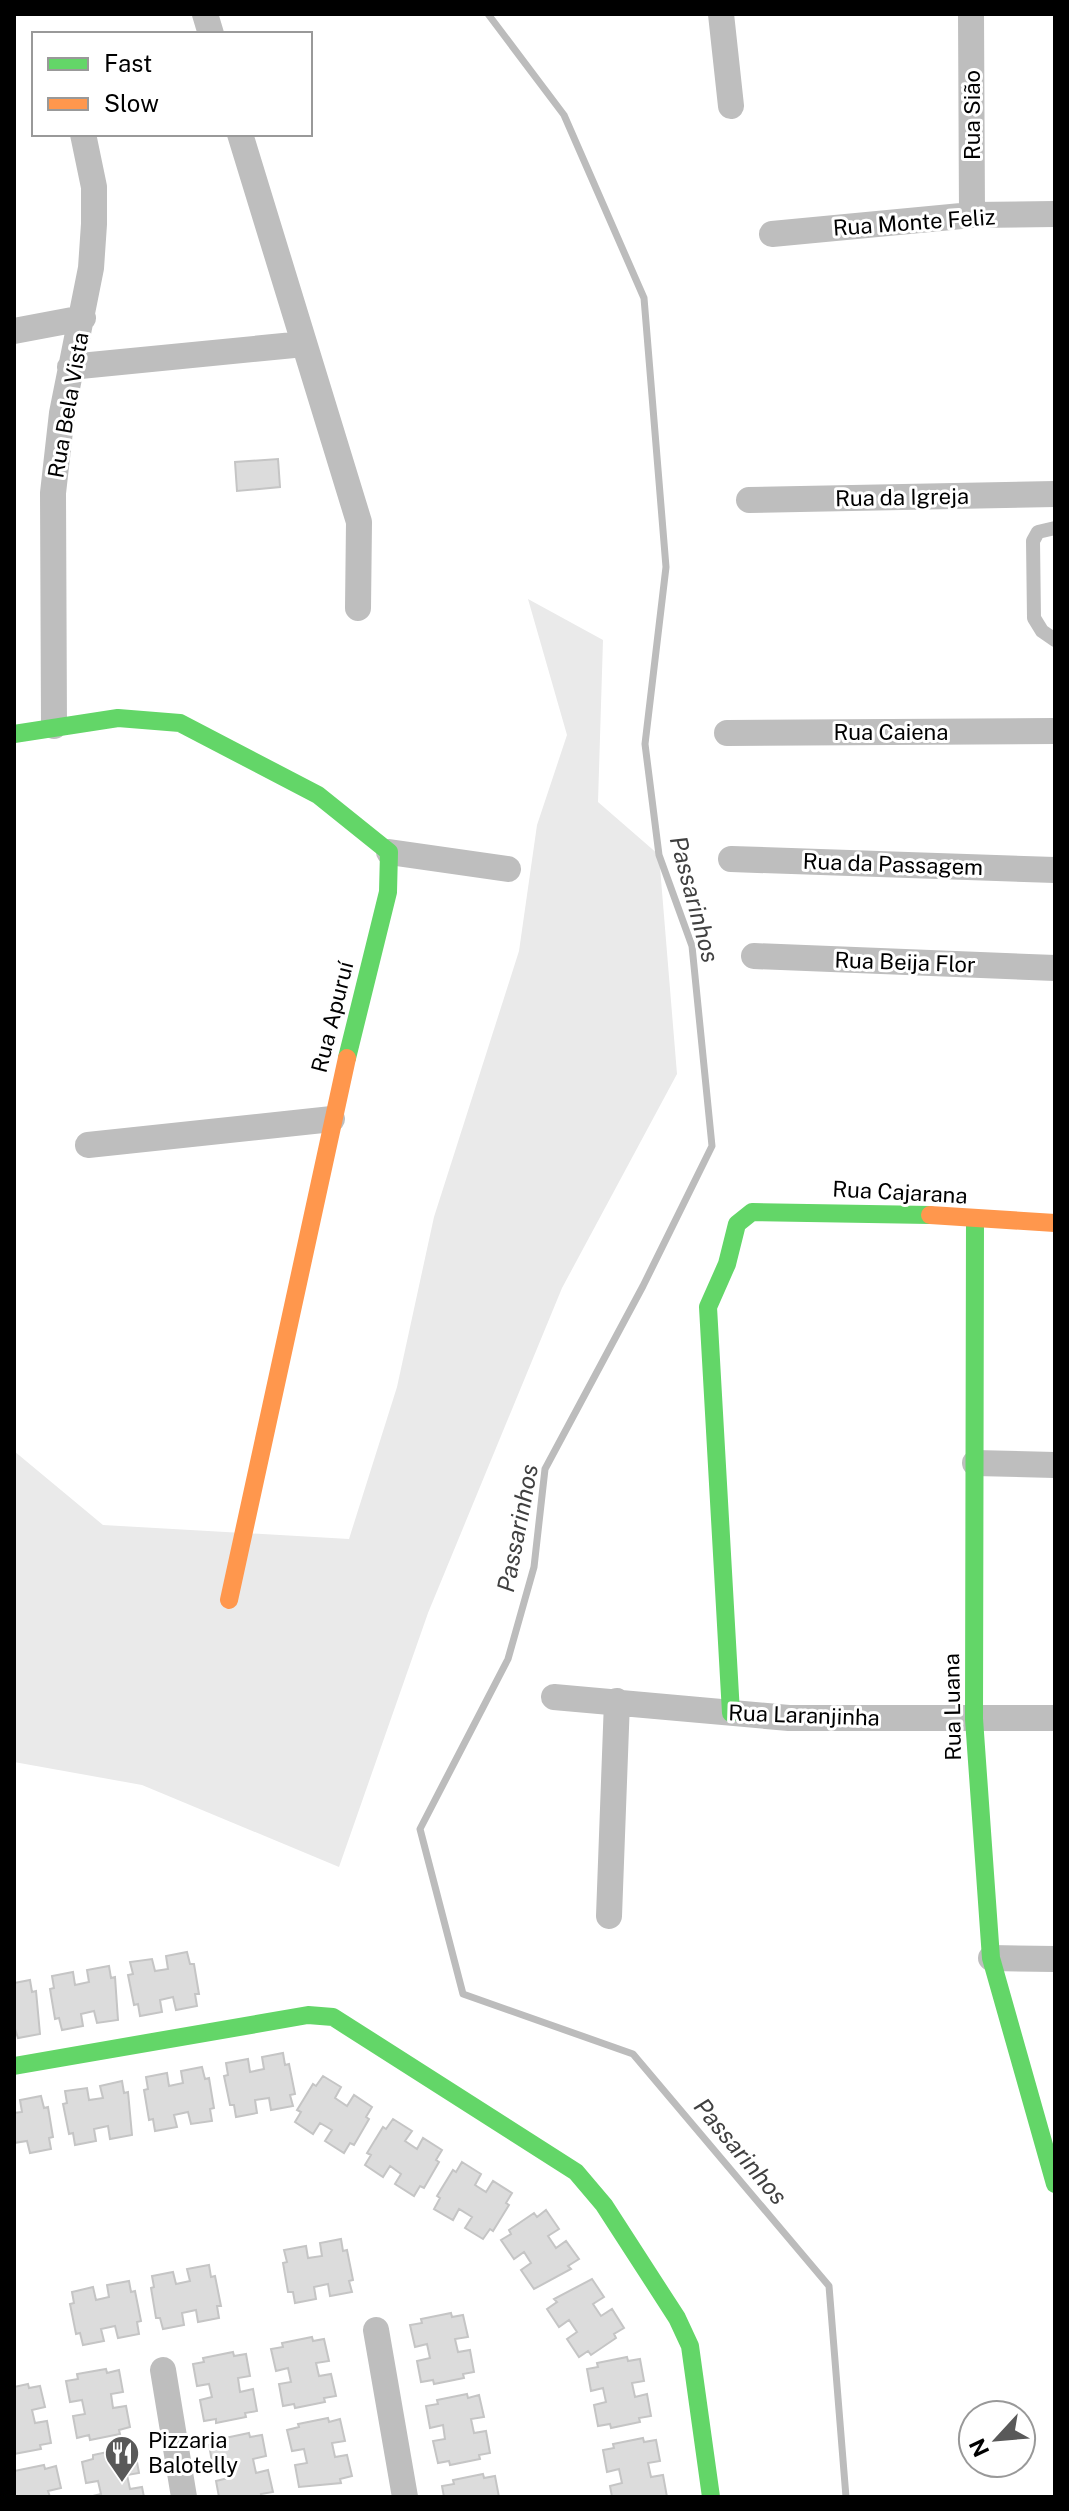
<svg xmlns="http://www.w3.org/2000/svg" width="1069" height="2511" viewBox="0 0 1069 2511" font-family="'Public Sans',sans-serif">
	<style>
		.green { fill: #eaeaea }
		.lines { fill: none; stroke-linecap: round; stroke-linejoin: round }
		.stream { stroke: #bcbcbc; stroke-width: 7 }
		.building { fill: #dcdcdc; stroke: #c5c5c5; stroke-width: 2 }
		.lane { stroke: #bebebe; stroke-width: 14 }
		.street { stroke: #bebebe; stroke-width: 26 }
		.fast { stroke: #63d668; stroke-width: 18 }
		.slow { stroke: #ff974d; stroke-width: 18 }
		.labels { text-anchor: middle; dominant-baseline: central; stroke-width: 6; stroke-linejoin: round; paint-order: stroke }
		.street-label { font-size: 22px; fill: #000; stroke: #fff }
		.poi-label { font-size: 22px; fill: #000; stroke: #fff; text-anchor: start }
		.water-label { font-size: 24px; font-style: italic; fill: #404040; stroke: #fff }
	</style>
	<rect width="100%" height="100%" fill="#fff"/>
	<path class="green" d="M528,599L603,640L598,802L659,855L677,1074L562,1288L428,1613L339,1867L142,1785L14,1762V1451L103,1525L349,1539L397,1387L434,1217L519,951L537,825L567,735Z"/>
	<g class="lines">
		<path class="stream" d="M488,14L564,115L644,298L666,567L645,744L659,855L692,946L712,1146L643,1286L545,1469L534,1567L508,1659L420,1829L463,1994L633,2054L829,2286L846,2497"/>
	</g>
	<path class="building" d="M278,459L280,487L237,491L235,462Z
		M187,1952L190,1964H194L199,1994H195L197,2006L176,2010L173,1997L160,2000L162,2012L140,2016L138,2004L134,2005L128,1975L133,1974L130,1962L152,1959L155,1971L168,1969L166,1956Z
		M109,1966L111,1978L115,1977L118,2020L97,2023L94,2011L81,2014L83,2026L62,2030L59,2018L55,2019L50,1989L54,1988L52,1976L73,1972L75,1985L89,1982L87,1970Z
		M30,1980L32,1992L36,1991L40,2034L18,2038L14,2026V1983Z
		M283,2053L285,2065L289,2064L295,2094L290,2095L293,2106L271,2110L269,2098L255,2100L257,2113L236,2117L234,2105H230L224,2076L228,2075L226,2063L248,2059L250,2072L264,2069L262,2057Z
		M202,2067L205,2079L209,2078L214,2108L210,2109L212,2121L191,2124L188,2112L174,2115L177,2127L155,2131L153,2119L149,2120L144,2090L148,2089L146,2077L167,2073L169,2086L183,2083L181,2071Z
		M323,2076L341,2087L335,2098L347,2106L354,2095L372,2107L366,2117L369,2119L354,2145L350,2143L344,2153L325,2141L332,2130L320,2123L313,2134L295,2122L301,2112L297,2110L313,2084L316,2086Z
		M122,2081L124,2093L128,2092L132,2135L110,2139L108,2126L94,2129L96,2141L75,2145L73,2133L69,2134L63,2104L67,2103L65,2091L87,2088L89,2100L103,2098L100,2086Z
		M41,2096L44,2108L48,2107L53,2137L49,2138L51,2149L30,2153L27,2141L14,2143V2113L22,2112L20,2100Z
		M393,2119L412,2131L405,2141L417,2149L423,2138L442,2150L436,2160L439,2162L424,2188L420,2186L414,2196L395,2184L401,2174L390,2166L383,2177L365,2165L371,2155L367,2153L383,2127L386,2129Z
		M462,2162L481,2174L475,2185L486,2192L493,2181L512,2193L506,2203L509,2205L493,2231L490,2229L483,2239L465,2228L472,2217L459,2209L453,2220L434,2209L440,2198L437,2196L453,2170L456,2172Z
		M546,2210L559,2229L548,2236L556,2248L566,2241L579,2259L568,2266L571,2269L534,2289L521,2270L531,2263L524,2252L514,2259L501,2240L511,2234L509,2230L534,2213L537,2217Z
		M341,2239L343,2251L347,2250L353,2280L349,2281L352,2292L330,2296L328,2284L314,2287L316,2299L295,2303L293,2292H288L283,2263L287,2262L284,2250L306,2246L308,2258L322,2256L320,2243Z
		M209,2265L211,2277L215,2276L221,2306H217L219,2318L198,2322L196,2310L182,2313L184,2325L163,2329L160,2318H156L151,2288L154,2287L152,2276L173,2272L176,2284L190,2281L187,2269Z
		M592,2279L604,2297L593,2304L601,2316L612,2309L624,2328L614,2334L616,2338L591,2355L588,2351L579,2357L567,2339L577,2332L569,2320L559,2327L547,2309L557,2302L554,2299Z
		M129,2281L131,2292L135,2291L141,2321L137,2322L139,2334L118,2338L115,2326L101,2329L104,2341L83,2345L80,2333L76,2334L70,2304L74,2303L72,2292L93,2287L96,2300L109,2297L107,2285Z
		M451,2313L452,2317L463,2315L468,2337L455,2339L458,2352L470,2350L474,2372L463,2374L464,2378L434,2384L433,2380L421,2382L417,2361L430,2358L427,2344L415,2347L410,2325L422,2323L421,2319Z
		M312,2337L313,2341L324,2339L329,2361L316,2363L319,2376L331,2374L336,2396L324,2398L325,2402L295,2408L294,2404L283,2406L279,2384L291,2382L288,2368L276,2371L271,2349L283,2347L282,2343Z
		M233,2352L234,2356L246,2354L250,2376L238,2378L240,2392L253,2389L257,2411L245,2413L246,2417L216,2423V2419L204,2421L200,2400L212,2397L209,2384L197,2386L193,2364L204,2362L203,2358Z
		M627,2357L628,2361L640,2359L644,2381L632,2383L635,2397L647,2394L651,2416L639,2418L640,2422L611,2428L610,2424L598,2426L594,2405L606,2402L603,2388L591,2391L587,2369L598,2367L597,2363Z
		M106,2369L107,2373L119,2370L123,2392L111,2394L113,2408L126,2406L130,2427L119,2430L120,2434L90,2440L89,2435L77,2438L73,2416L85,2414L82,2400L70,2402L66,2381L78,2379L77,2374Z
		M28,2384L29,2388L40,2386L45,2407L32,2410L35,2423L47,2421L51,2443L40,2445L41,2449L14,2454V2387Z
		M467,2394L468,2398L479,2395L484,2417L471,2419L474,2433L486,2431L490,2453L479,2455L480,2459L450,2465L449,2461L438,2463L433,2441L445,2439L443,2425L430,2428L426,2406L438,2404L437,2400Z
		M328,2418L329,2422L340,2419L345,2441L332,2443L335,2457L347,2455L352,2476L340,2479L341,2483L299,2487L295,2465L307,2463L304,2449L292,2451L287,2430L299,2427L298,2424Z
		M249,2433L250,2437L262,2435L266,2456L253,2459L256,2473L268,2470L273,2492L261,2494L262,2497H219L216,2481L228,2478L225,2464L213,2467L209,2445L220,2443V2439Z
		M643,2438L644,2442L656,2440L660,2461L648,2463L651,2477L663,2475L667,2497H612L610,2486L622,2483L619,2469L607,2472L603,2450L614,2448L613,2444Z
		M122,2449L124,2454L135,2451L139,2473L127,2475L130,2489L142,2487L144,2497H89L101,2494L98,2481L86,2483L82,2462L93,2459V2455Z
		M44,2465L45,2469L56,2466L61,2488L48,2491L50,2497H14V2471Z
		M483,2474L484,2478L495,2476L499,2497H444L442,2486L454,2484L453,2480Z"/>
	<g class="lines">
		<path class="lane" d="M1055,528L1038,532L1033,541L1034,618L1042,631L1055,640"/>
		<path class="street" d="M205,14L211,34
			M721,14L731,106
			M971,14L972,215
			M240,134L359,522L358,608
			M772,234L972,215L1055,214
			M14,331L83,318
			M70,367L304,344
			M749,500L1055,494
			M54,726L53,493L62,413L91,268L94,224V187L83,134
			M727,733L1055,731
			M389,852L508,869
			M731,859L1055,870
			M754,956L1055,968
			M88,1145L332,1119
			M975,1463L1055,1465
			M554,1697L789,1718H1055
			M609,1916L617,1701
			M991,1958L1055,1959
			M376,2330L405,2497
			M163,2370L184,2497"/>
		<path class="fast" d="M14,734L118,718L180,723L318,795L389,852L388,892L347,1058
			M975,1220L974,1719L991,1958L1055,2184
			M731,1713L708,1307L727,1264L737,1224L752,1212L930,1215
			M14,2066L308,2015L333,2017L576,2172L604,2205L677,2318L690,2346L711,2497"/>
		<path class="slow" d="M930,1215L1055,1223
			M229,1600L347,1058"/>
	</g>
	<defs>
		<g id="restaurant-pin" transform="scale(1.8)"><path d="M0 17L-7.5 6A9.5 9.5 0 1 1 7.5 6Z" fill="#595959" stroke="#fff"/><path d="M-5-6h1v4h1v-4h1v4h1v-4h1v5L-1.5 .5V6h-2V.5L-5-1ZM5-6V6H3V1.5H1.5Q1.5-4 5-6Z" fill="#fff"/></g>
	</defs>
	<g fill-rule="evenodd">
		<use href="#restaurant-pin" x="122" y="2453"/>
	</g>
	<g class="labels">
		<g class="street-label">
			<text transform="translate(972 115) rotate(-90)">Rua Sião</text>
			<text transform="translate(914 222) rotate(-4)">Rua Monte Feliz</text>
			<text transform="translate(68 405) rotate(-80)">Rua Bela Vista</text>
			<text transform="translate(902 497) rotate(-1)">Rua da Igreja</text>
			<text x="891" y="732">Rua Caiena</text>
			<text transform="translate(893 864) rotate(2)">Rua da Passagem</text>
			<text transform="translate(905 962) rotate(2)">Rua Beija Flor</text>
			<text transform="translate(332 1017) rotate(-76)">Rua Apuruí</text>
			<text transform="translate(900 1192) rotate(3)">Rua Cajarana</text>
			<text transform="translate(952 1707) rotate(-91)">Rua Luana</text>
			<text transform="translate(804 1715) rotate(2)">Rua Laranjinha</text>
		</g>
		<g class="poi-label">
			<text x="148" y="2440">Pizzaria<tspan x="148" dy="25">Balotelly</tspan></text>
		</g>
		<g class="water-label">
			<text transform="translate(695 899) rotate(75)">Passarinhos</text>
			<text transform="translate(517 1528) rotate(-79)">Passarinhos</text>
			<text transform="translate(741 2151) rotate(50)">Passarinhos</text>
		</g>
	</g>
	<rect width="1069" height="2511" fill="none" stroke="#000000" stroke-width="32"/>
	<rect x="32" y="32" width="280" height="104" fill="#ffffff" stroke="#999999" stroke-width="2"/>
	<rect x="48" y="58" width="40" height="12" fill="#63d668" stroke="#999999" stroke-width="2"/>
	<text x="104" y="72" font-size="24" fill="#000000">Fast</text>
	<rect x="48" y="98" width="40" height="12" fill="#ff974d" stroke="#999999" stroke-width="2"/>
	<text x="104" y="112" font-size="24" fill="#000000">Slow</text>
	<g transform="translate(997 2439) rotate(244)"><circle r="38" fill="#ffffff" stroke="#999999" stroke-width="2"/>
	<path d="M0-6L14 30L0 20L-14 30Z" fill="#595959"/>
	<text y="-12" font-size="22" font-weight="bold" text-anchor="middle" fill="#000000">N</text>
	</g>
</svg>
